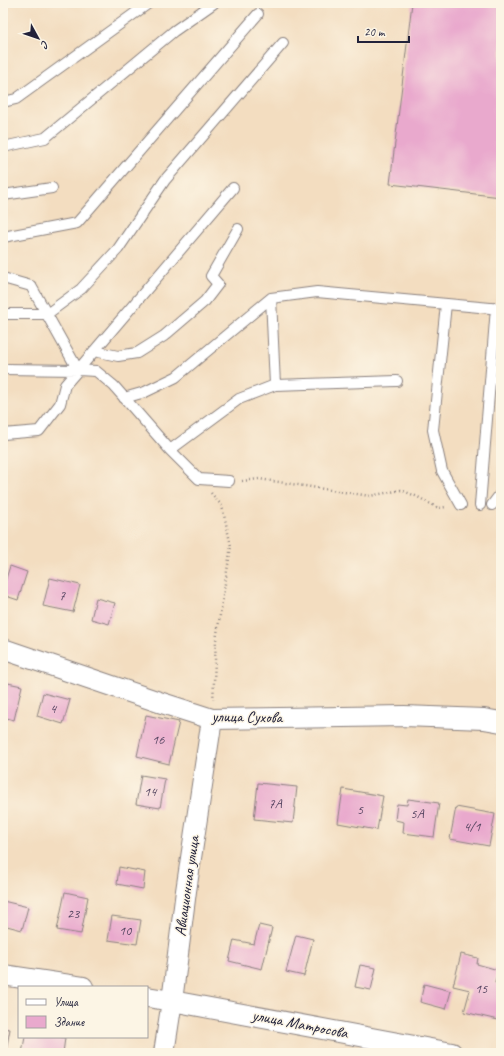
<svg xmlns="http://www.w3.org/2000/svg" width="504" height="1056" viewBox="0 0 504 1056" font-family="Caveat,sans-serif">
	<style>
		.building { fill: #e9a9cd }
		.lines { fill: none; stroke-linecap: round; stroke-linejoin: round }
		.service-casing { stroke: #8a807e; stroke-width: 12 }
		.minor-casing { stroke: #8a807e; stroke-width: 22 }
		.path { stroke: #8a807e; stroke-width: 2.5; stroke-dasharray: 1 3; stroke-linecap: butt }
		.service { stroke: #fff; stroke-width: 10 }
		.minor { stroke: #fff; stroke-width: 20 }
		.labels { text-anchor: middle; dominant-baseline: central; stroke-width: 3; stroke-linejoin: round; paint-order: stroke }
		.number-label { font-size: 14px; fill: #544460 }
		.street-label { font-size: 16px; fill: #22223b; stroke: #fcf5e5 }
	</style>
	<rect width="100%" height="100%" fill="#fcf5e5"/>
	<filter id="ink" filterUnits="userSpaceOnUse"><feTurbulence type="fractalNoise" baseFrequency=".025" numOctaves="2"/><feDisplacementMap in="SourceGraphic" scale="8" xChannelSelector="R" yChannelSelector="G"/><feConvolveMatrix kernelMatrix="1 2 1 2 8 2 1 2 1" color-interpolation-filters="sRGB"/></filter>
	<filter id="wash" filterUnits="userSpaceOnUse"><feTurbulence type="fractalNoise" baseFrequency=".012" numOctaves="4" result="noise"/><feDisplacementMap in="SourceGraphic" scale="16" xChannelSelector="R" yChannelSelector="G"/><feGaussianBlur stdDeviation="0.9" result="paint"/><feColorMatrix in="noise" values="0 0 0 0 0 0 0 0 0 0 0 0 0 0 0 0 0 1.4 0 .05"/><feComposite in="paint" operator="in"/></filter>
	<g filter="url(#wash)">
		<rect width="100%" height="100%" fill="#f3ddc0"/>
		<g id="blocks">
			<path class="building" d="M412,3H468L501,7V197L390,184Z
				M10,566L27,572L18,600L3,595V588Z
				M50,578L80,585L73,612L43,606Z
				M96,598L115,603L109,624L91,619Z
				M3,682L22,686L14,720L3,717Z
				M43,693L70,700L63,724L37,716Z
				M146,715L179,722L169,764L137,756Z
				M141,775L165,779L160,808L136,804Z
				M258,783L297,787L293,823L254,819Z
				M343,789L383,796L377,830L338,823Z
				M408,799L439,803L434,837L403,833L404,822L395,820L397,804L407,805Z
				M456,807L495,814L489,846L450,839Z
				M119,867L145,872L143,889L117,884Z
				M65,892L88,897L81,934L57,930Z
				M3,901L28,907L22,930L3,925Z
				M112,916L141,920L137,944L108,940Z
				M259,925L272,928L262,969L229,961L234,940L254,944Z
				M296,935L313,939L304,976L286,972Z
				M461,954L478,958L477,964L498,970L495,983L501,984V1007L498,1020L464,1012L470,990L453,986Z
				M360,965L376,968L371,990L355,987Z
				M424,984L451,991L446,1009L420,1002Z
				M3,1028L10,1029L6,1051L3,1050Z
				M25,1037H59L65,1038L63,1053H22Z"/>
		</g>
	</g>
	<g filter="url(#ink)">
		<use href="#blocks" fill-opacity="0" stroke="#8a807e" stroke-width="1"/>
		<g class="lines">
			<g class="service-casing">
				<path id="service" d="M3,102L16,99L149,3
					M3,147L45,138L174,31L214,3
					M3,195L52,188
					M3,237L77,223L258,14
					M3,278L31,286L78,370
					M271,298L275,385L397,381
					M446,304L433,430L442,471L461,505
					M3,314H47L81,289L118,249L165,180L283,43
					M94,351L118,356L137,353L164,336L205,301L218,284L211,276L238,229
					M3,369L78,370
					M78,370L233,188
					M124,398L145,392L176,377L271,298L317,292L501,309
					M3,434L39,431L60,404L65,385L78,370L96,371L114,386L170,450L199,479L229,481
					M170,450L239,399L275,385
					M480,505L496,308
					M492,505L501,493"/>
			</g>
			<g class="minor-casing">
				<path id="minor" d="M3,649L159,702L212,719L404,716L484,719L501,722
					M3,975L83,987
					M147,997L172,1001L452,1053
					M164,1053L172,1001L186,891L212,719"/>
			</g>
			<path class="path" d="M242,481L259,479L370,496L401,490L418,497L438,508L446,507
				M211,493L222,506L231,546L216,640L213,702"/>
			<use href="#service" class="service"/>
			<use href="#minor" class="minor"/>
		</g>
	</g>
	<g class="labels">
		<g class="number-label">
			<text x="62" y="595">7</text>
			<text x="53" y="708">4</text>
			<text x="158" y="739">16</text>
			<text x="150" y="791">14</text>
			<text x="275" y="803">7А</text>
			<text x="360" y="809">5</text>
			<text x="417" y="813">5А</text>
			<text x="472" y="826">4/1</text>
			<text x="73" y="913">23</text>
			<text x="125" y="930">10</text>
			<text x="481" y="988">15</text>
		</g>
		<g class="street-label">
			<text transform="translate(247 717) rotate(1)">улица Сухова</text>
			<text transform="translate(187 886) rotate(-82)">Авиационная улица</text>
			<text transform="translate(300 1024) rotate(11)">улица Матросова</text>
		</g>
	</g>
	<rect width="504" height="1056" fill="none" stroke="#fcf5e5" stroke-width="16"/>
	<rect x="18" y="986" width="130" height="52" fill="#fcf5e5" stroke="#a5a1a1"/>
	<rect x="26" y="999" width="20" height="6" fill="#ffffff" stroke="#a5a1a1"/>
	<text x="54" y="1006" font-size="12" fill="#22223b">Улица</text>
	<rect x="26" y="1016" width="20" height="12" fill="#e9a9cd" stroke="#a5a1a1"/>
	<text x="54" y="1026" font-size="12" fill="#22223b">Здание</text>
	<g transform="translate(38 38) rotate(130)" stroke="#fcf5e5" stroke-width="3" paint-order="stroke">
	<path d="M0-3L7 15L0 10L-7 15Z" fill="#22223b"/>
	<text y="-6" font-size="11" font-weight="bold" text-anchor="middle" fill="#22223b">С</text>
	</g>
	<path d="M358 36v6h51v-6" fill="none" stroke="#22223b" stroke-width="2"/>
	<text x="364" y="36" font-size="12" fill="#22223b" stroke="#fcf5e5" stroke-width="3" paint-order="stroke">20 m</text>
</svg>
